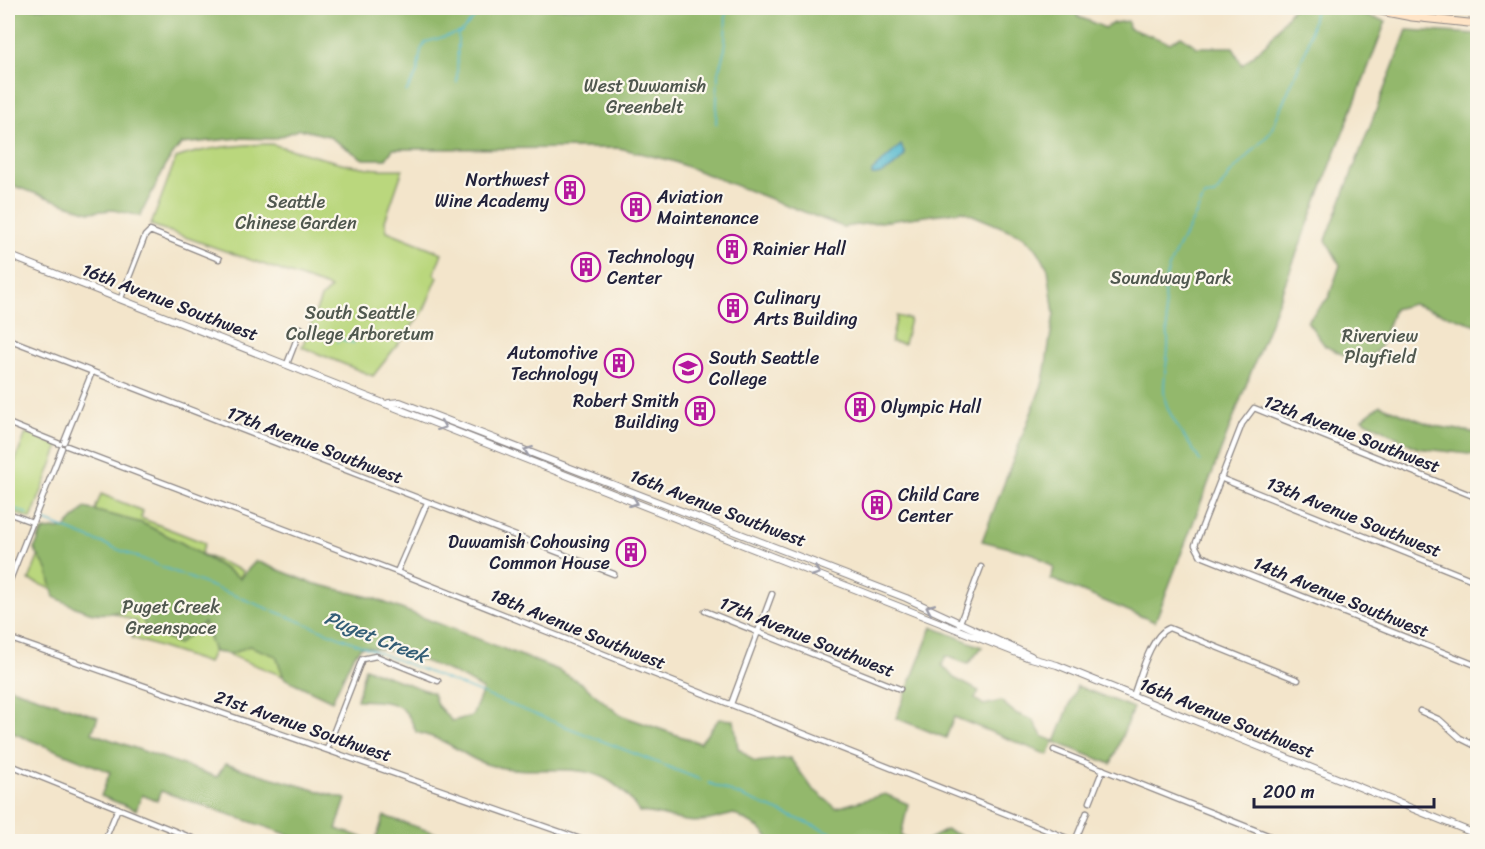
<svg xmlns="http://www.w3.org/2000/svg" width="1485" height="849" viewBox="0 0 1485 849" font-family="Sriracha,sans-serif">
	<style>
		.green { fill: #bad77d; stroke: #6e7c5c; stroke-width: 1.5 }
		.forest { fill: #93b86c; stroke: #5a6d54; stroke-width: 1.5 }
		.water { fill: #50b7ce; stroke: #396c84; stroke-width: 1.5 }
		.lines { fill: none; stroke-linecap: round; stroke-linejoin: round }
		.stream { stroke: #50b7ce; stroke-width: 1.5 }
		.minor-casing { stroke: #8a8483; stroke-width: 7 }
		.tertiary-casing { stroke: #8a8483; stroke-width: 8 }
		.secondary-casing { stroke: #8a8483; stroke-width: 9 }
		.minor { stroke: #fff; stroke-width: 4.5 }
		.tertiary { stroke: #fff; stroke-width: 6 }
		.secondary { stroke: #ffe4c6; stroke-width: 7 }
		.oneway { stroke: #9c9ca7 }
		.labels { text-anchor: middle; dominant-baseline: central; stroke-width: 4.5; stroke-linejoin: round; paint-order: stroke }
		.park-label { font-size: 18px; fill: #50584f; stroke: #fbf7ec }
		.poi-label { font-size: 18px; fill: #22223b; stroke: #fbf7ec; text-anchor: start }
		.street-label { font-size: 18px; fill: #22223b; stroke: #fbf7ec }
		.water-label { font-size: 20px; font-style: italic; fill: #345e76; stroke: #fbf7ec }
	</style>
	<rect width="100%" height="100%" fill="#fbf7ec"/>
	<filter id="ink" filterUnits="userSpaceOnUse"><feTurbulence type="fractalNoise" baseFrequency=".0167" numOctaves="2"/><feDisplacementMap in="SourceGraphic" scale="12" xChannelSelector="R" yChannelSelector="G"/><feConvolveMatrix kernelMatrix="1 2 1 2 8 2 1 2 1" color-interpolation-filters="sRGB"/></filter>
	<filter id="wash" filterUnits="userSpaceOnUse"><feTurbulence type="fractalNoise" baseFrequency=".008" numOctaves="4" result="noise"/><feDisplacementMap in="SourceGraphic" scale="24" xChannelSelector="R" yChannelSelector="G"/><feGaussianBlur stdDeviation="1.35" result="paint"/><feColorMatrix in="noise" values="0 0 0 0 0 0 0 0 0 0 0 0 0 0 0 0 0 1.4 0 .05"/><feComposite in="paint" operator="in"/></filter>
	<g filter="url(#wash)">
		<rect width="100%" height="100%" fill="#f3e5cb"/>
		<path class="green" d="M271,144C315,155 357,172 403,169L385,221L387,231L442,253L434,274L438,277L423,312L373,376L302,347L321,298L331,288L151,225L176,158C207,147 237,145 271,144Z
			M897,316L910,319L904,344L891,342Z
			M26,433L59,446L31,519L8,510V480Z
			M101,494L143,511L141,518L205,543L201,554L243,571L235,592L86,534Z
			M41,531L325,642L308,686L214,649L208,663L132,638L137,622L29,580L42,547L38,539Z"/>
		<path class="forest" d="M8,8H1080L1077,16L1105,28L1113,23L1128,21L1129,28L1170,43L1181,36L1197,47H1233L1242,65L1267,43L1293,8H1333L1386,21L1155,622L1051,579L1054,568L1034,554L982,541L1043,382L1054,314L1048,269L1038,251L1023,236L963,211L843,227L672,161L619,148L393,149L386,159H363L328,136L300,129L274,139L239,138L181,144L168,161L140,216L113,210L89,212L8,184Z
			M1407,30L1477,34V325L1413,304L1394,309L1380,347L1362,364L1325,346L1307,321L1329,297L1340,265L1326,240Z
			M1380,405L1434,426L1477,433V455L1417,448L1362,419Z
			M85,508L142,523L182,543L240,578L256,561L312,583L373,598L558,670L581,683L620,715L700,743L719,719L734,720L738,748L755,762L790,758L812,788L836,808L885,794L908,804L901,836L917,841H772L759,828L734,814C719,817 702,824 686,821C670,818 657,813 639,812C598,746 545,782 486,764C469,759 458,748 442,741C434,737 425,735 416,732C405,699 388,702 357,700L365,668L433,693L437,705L452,721L472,716L483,690C454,670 397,648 361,647L352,658L332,701L284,678L276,656L249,646L231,654L214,652L204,623L178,644L147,629L137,608C97,618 91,615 54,597L47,569L34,549L44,530L65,528Z
			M932,627L982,647L968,664L946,656L942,665L954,678L979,691L975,699L984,705L1001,701L1015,713L1033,720L1042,736L1054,741L1048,755L954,717L946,738L896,718Z
			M1077,686L1133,708L1111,764L1055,742Z
			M8,687L98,717L92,733L217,777L225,764L346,799L336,829L374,841H298V838L161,791L157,801L142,795L136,810L101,796L110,772L8,731Z
			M384,816L450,838L458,841H375Z
			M946,830L975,841H925Z"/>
		<path class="water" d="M901,145L905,155C898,164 882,177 872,175V171Z"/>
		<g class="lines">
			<path class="stream" d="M457,83L458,33
				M406,92L417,73L421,50L426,42L461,32L484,8
				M716,124L718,73L725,49L726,8
				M337,342L340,339L354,343
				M1200,461C1190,443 1174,425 1167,406C1159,385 1170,360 1168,338C1167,314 1160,293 1168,270C1177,243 1195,222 1204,196L1215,195L1231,173L1270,133L1308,45L1315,8
				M8,506L28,514
				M41,519L701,780
				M709,783L854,842"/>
		</g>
	</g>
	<g filter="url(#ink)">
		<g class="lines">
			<g class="minor-casing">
				<path id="minor" d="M121,298L145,236L150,231L219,259
					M8,339L614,574
					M287,364L301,328
					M8,423L60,444
					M64,442L92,372
					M67,446L397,572L1077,842
					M1220,478L1478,582
					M1478,498L1254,408L1242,424L1195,545L1201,556L1478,666
					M8,513L32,522
					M397,572L427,503
					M8,585L62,448
					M705,611L900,689
					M959,625L981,567
					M8,638L589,842
					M1133,696C1140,678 1150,635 1169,628L1298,680
					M731,704L772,594
					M1420,711L1440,720L1460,738L1478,747
					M327,749L362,659L376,656L438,681
					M1054,750L1285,842
					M8,764L202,842
					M1090,802L1103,769
					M1075,841L1087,812
					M104,842L118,808"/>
			</g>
			<g class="tertiary-casing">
				<path id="tertiary" d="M8,255L1027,657L1057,665L1478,835
					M389,403L400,402L906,598L1031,656"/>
			</g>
			<g class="secondary-casing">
				<path id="secondary" d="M1365,8L1412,17L1478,24"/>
			</g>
			<use href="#minor" class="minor"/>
			<use href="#tertiary" class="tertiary"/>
			<use href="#secondary" class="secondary"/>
		</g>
		<defs><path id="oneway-chevron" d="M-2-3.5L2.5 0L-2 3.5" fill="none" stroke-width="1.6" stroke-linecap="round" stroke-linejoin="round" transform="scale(1.5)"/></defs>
		<g class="oneway">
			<use href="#oneway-chevron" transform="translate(442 426) rotate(21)"/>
			<use href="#oneway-chevron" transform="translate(528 451) rotate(-159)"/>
			<use href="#oneway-chevron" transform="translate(634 502) rotate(21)"/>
			<use href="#oneway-chevron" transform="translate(816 572) rotate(21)"/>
			<use href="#oneway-chevron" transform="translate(930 608) rotate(-157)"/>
		</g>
	</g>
	<defs>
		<g id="building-ring" transform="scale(1.5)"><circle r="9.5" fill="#fbf7ec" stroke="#b5179e" stroke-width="1.5"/><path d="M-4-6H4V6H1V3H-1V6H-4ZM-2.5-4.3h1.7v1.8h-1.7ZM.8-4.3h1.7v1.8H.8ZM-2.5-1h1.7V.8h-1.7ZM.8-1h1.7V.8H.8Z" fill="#b5179e"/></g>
		<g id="university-ring" transform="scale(1.5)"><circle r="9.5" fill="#fbf7ec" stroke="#b5179e" stroke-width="1.5"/><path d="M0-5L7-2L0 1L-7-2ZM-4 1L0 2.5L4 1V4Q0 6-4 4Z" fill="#b5179e"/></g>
	</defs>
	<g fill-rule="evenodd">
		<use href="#building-ring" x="570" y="190"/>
		<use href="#building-ring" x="636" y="207"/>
		<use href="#building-ring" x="732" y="249"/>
		<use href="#building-ring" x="586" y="267"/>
		<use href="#building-ring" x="733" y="308"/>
		<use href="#building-ring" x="619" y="363"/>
		<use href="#university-ring" x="688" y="368"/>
		<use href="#building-ring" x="860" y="407"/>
		<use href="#building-ring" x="700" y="411"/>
		<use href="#building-ring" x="877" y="505"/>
		<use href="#building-ring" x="631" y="552"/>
	</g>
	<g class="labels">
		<g class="park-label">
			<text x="645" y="86">West Duwamish<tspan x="645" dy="21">Greenbelt</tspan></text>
			<text x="296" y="202">Seattle<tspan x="296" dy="21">Chinese Garden</tspan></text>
			<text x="1171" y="278">Soundway Park</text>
			<text x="360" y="313">South Seattle<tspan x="360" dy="21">College Arboretum</tspan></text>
			<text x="1380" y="336">Riverview<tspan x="1380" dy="21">Playfield</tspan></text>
			<text x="171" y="607">Puget Creek<tspan x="171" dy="21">Greenspace</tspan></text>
		</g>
		<g class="poi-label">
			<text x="549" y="180" text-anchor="end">Northwest<tspan x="549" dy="21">Wine Academy</tspan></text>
			<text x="657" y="197">Aviation<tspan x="657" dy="21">Maintenance</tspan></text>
			<text x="753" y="249">Rainier Hall</text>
			<text x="607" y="257">Technology<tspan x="607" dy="21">Center</tspan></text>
			<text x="754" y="298">Culinary<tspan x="754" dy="21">Arts Building</tspan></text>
			<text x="598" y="353" text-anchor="end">Automotive<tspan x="598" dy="21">Technology</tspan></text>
			<text x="709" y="358">South Seattle<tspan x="709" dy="21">College</tspan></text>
			<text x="679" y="401" text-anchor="end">Robert Smith<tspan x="679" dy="21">Building</tspan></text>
			<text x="881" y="407">Olympic Hall</text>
			<text x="898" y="495">Child Care<tspan x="898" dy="21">Center</tspan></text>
			<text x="610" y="542" text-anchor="end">Duwamish Cohousing<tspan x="610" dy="21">Common House</tspan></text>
		</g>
		<g class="street-label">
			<text transform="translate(170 302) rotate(21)">16th Avenue Southwest</text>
			<text transform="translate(1352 434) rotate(21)">12th Avenue Southwest</text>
			<text transform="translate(315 445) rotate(21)">17th Avenue Southwest</text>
			<text transform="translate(718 508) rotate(21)">16th Avenue Southwest</text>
			<text transform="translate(1354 517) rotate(22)">13th Avenue Southwest</text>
			<text transform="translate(1341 597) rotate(22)">14th Avenue Southwest</text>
			<text transform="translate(578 629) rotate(22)">18th Avenue Southwest</text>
			<text transform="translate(807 637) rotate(22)">17th Avenue Southwest</text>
			<text transform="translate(1227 718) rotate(22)">16th Avenue Southwest</text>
			<text transform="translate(303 726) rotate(19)">21st Avenue Southwest</text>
		</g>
		<g class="water-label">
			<text transform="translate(376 637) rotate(22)">Puget Creek</text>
		</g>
	</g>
	<rect width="1485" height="849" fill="none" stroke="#fbf7ec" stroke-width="30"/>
	<path d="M1254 798v9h180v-9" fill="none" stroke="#22223b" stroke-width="3"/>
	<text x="1263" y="798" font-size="18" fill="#22223b" stroke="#fbf7ec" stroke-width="4.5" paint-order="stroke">200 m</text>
</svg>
